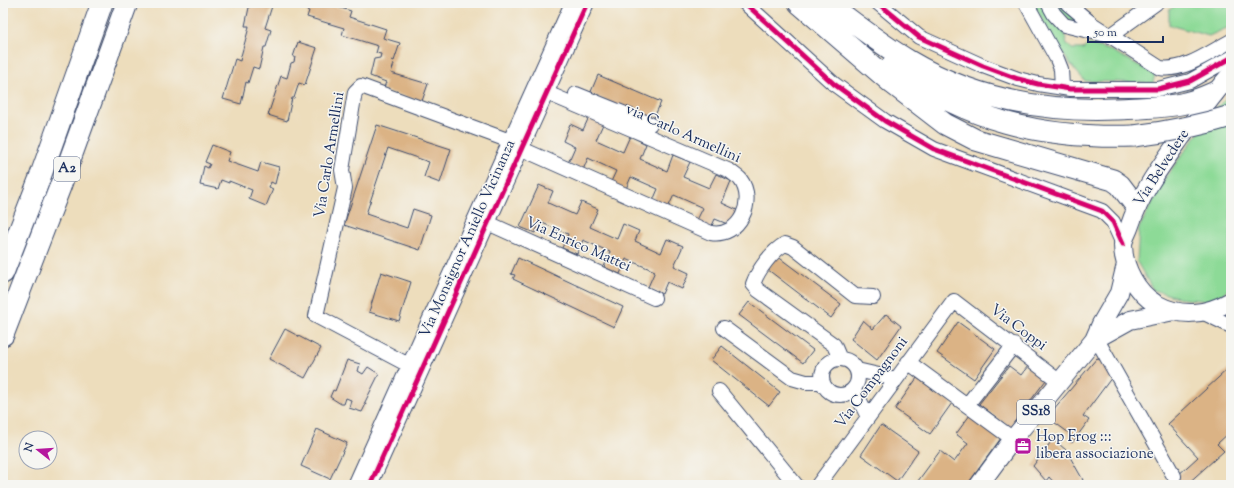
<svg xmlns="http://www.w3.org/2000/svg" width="1234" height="488" viewBox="0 0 1234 488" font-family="'Sorts Mill Goudy',serif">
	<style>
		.green { fill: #8dda97; stroke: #54847a }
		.building { fill: #dbb385 }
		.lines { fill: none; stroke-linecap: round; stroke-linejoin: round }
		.minor-casing { stroke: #3a496c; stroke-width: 16 }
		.major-casing { stroke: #3a496c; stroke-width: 20 }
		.highway-casing { stroke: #3a496c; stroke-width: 23 }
		.minor { stroke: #fff; stroke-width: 14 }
		.major { stroke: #fff; stroke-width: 18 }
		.highway { stroke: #fff; stroke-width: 21 }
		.highway-bridge-casing { stroke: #3a496c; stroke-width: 23; stroke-linecap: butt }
		.highway-bridge { stroke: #fff; stroke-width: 21 }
		.cycleway-casing { stroke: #f6f6f2; stroke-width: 8 }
		.cycleway { stroke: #d6006c; stroke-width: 5 }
		.labels { text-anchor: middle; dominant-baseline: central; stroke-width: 3; stroke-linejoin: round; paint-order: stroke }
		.shield { fill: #f6f6f2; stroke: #5d6b8a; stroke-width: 1 }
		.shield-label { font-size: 14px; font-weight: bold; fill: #1b2f5e }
		.street-label { font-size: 15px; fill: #1b2f5e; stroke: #f6f6f2 }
		.poi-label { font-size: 15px; fill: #1b2f5e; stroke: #f6f6f2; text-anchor: start }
	</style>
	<rect width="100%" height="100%" fill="#f6f6f2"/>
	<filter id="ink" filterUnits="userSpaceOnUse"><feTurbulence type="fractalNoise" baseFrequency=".025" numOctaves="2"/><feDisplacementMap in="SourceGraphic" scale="8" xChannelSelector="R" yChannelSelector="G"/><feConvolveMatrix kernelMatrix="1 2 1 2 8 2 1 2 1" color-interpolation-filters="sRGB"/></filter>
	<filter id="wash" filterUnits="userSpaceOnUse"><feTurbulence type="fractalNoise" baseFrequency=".012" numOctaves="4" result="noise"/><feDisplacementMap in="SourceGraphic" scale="16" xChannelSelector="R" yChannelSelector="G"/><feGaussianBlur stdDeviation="0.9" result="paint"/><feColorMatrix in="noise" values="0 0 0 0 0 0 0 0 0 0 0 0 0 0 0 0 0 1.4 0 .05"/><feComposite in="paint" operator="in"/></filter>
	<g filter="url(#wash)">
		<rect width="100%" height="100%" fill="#edddbc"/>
		<path class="green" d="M1033,3H1041L1052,24L1063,29L1067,44L1072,49H1083L1089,44L1112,51L1155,74L1153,83L1085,81C1063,58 1048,31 1033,3Z
			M1053,3H1057L1088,27L1068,19Z
			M1179,3H1231V26L1209,36L1169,25V10Z
			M1231,93V287L1214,301L1184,299L1153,290L1137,262L1139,228L1165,178L1219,105Z"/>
		<g id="blocks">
			<path class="building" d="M250,3H273L265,28L271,30L266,47H264L259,69L253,67L248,83L246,82L241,104L223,99L235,59L240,61L241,56L248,31L249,26H245Z
				M288,3H323L334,6L351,11L349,17L386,29L383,38L400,43L394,61L392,60L391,63L394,64L391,73L428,84L422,101L383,90L386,82L370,76L374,59L380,58L381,54L376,53L378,46L342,35L344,28L307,17L309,11Z
				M298,42L317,48L305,85L299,83L294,98H292L287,121L268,115L281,76L287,78L291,63L294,62L295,57H293Z
				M598,75L661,102L653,120L590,94Z
				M589,117L603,124L596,140L623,152L630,136L646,144L640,159L667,171L673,155L690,162L683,177L709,188L716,174L731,181L722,203L737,210L730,225L715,219L710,230L695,224L703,208L674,195L667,210L652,203L658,189L631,177L625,191L610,184L616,171L588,158L583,170L568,163L575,147L563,141L570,124L583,130Z
				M377,125L451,149L440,183L424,177L429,162L388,148L366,214L407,228L413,209L431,215L420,250L344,225Z
				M212,145L230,152L227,161L258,172L261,162L279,167L275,184L271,182L269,187L273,189L266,206L249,199L252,190L229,181V183L221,180L218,189L200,185L204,166L208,168L210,164L205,162Z
				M539,185L553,191L548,203L575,215L581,202L598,209L590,227L617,239L623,224L639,231L635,241L661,253L667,239L683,246L674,266L689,273L682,289L667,282L662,294L648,287L655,271L626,259L620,274L604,267L610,252L583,240L577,254L562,248L568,234L540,222L535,233L520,227Z
				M777,256L841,304L831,318L767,269Z
				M518,258L623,307L614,327L513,279L515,275L511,274Z
				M381,272L411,282L399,321L369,312Z
				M749,302L813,350L803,363L739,315Z
				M886,314L901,326L877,360L851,339L863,320L873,329Z
				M958,322L995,349L974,379L937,353Z
				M285,329L321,348L305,378L269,359Z
				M722,346L780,392L769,406L711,360Z
				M1097,358L1107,365L1112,377L1083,416L1089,420L1072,443L1069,433L1047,417Z
				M347,360L360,364L358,371L363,374L368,367L379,374L364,404H366L362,412L349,408L351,400L346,398L344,404H341L330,397L333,390L335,391Z
				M1009,366L1021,375L1028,366L1046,380L1010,428L979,404Z
				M1231,366V431L1217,444L1224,451L1186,485H1183L1176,477L1198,457L1168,424Z
				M917,378L952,403L930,434L895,409Z
				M970,415L1001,438L967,485H915L940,451L954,462L968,443L956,434Z
				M881,425L918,451L897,481L861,455Z
				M317,429L347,443L330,479L301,466Z
				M1053,439L1066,450L1083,480L1077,485H1056L1049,477L1046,481L1033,466Z"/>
		</g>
	</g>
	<g filter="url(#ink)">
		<use href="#blocks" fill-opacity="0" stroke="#3a496c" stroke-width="1"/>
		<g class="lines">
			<g class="minor-casing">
				<path id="minor" d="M745,3L834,84L885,121L934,149L1102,211L1113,222L1123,244
					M878,3L919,37L983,66L1018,79L1038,84L1070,89H1158L1190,81L1231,58
					M1026,3L1057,59L1061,69L1062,87
					M1048,3L1054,14L1064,25L1110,36L1156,3
					M1067,3L1092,24L1160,68C1184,72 1210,52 1231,41
					M576,94L650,124
					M522,149L711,233C739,238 757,201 740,179C737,176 733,174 730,171L547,93
					M488,223L654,298
					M1204,313L1231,326
					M724,328L792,378L806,382H822
					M1094,340L1100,345L1174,476
					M822 377a18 18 0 1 1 36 0a18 18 0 1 1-36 0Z
					M840,359L834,345L758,290L753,284C758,270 772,251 785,244L793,247L855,296L873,297
					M908,362L1013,439
					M416,369L316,316L345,188L342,170L355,92L361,86L510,141
					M857,370L896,379
					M854,389L868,417
					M719,391L796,485
					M967,405L1014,345
					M355,485L572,3
					M370,485L587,3
					M818,485L954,301L1060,382"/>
			</g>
			<g class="major-casing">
				<path id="major" d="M1231,74C1212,95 1197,117 1180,139C1160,167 1140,194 1129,228C1127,233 1123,240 1123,245C1123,267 1137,293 1156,304C1182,318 1206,315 1231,301
					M1094,340L1130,320L1174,311
					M979,485L1013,439L1094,340L1101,324L1119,293L1126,264"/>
			</g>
			<g class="highway-casing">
				<path id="highway" d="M799,3L893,84L945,124L976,140L1113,180L1120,185L1136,206
					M827,3C854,23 880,44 909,61C973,99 1042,112 1115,109C1135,108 1166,108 1185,103C1194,101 1204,97 1213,93
					M891,67C969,120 1039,139 1134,136
					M3,273L39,180L102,3
					M3,335L60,187L127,3"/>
			</g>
			<use href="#minor" class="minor"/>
			<use href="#major" class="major"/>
			<use href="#highway" class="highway"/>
			<g class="highway-bridge-casing">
				<path id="highway-bridge" d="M1134,136C1167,132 1199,126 1231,116"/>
			</g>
			<use href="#highway-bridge" class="highway-bridge"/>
			<g class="cycleway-casing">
				<path id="cycleway" d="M745,3L834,84L885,121L934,149L1102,211L1113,222L1123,244
					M878,3L919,37L983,66L1018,79L1038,84L1070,89H1158L1190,81L1231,58
					M370,485L587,3"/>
			</g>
			<use href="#cycleway" class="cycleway"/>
		</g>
	</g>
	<defs>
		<g id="office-square" transform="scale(0.9)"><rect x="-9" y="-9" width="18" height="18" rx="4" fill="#b5179e" stroke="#f6f6f2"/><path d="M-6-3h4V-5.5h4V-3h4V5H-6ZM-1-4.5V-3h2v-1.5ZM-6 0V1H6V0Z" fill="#fff"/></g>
	</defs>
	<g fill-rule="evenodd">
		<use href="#office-square" x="1023" y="446"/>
	</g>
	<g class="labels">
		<g class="shield">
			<rect x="54" y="157" width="26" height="24" rx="3"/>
			<rect x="1017" y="400" width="38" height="24" rx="3"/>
		</g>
		<g class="shield-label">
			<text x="67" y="169">A2</text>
			<text x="1036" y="412">SS18</text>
		</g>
		<g class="street-label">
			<text transform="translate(683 134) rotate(24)">via Carlo Armellini</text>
			<text transform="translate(330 155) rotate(-81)">Via Carlo Armellini</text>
			<text transform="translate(1162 168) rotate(-57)">Via Belvedere</text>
			<text transform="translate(468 239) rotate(-66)">Via Monsignor Aniello Vicinanza</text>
			<text transform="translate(578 245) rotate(24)">Via Enrico Mattei</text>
			<text transform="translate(1018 328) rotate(37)">Via Coppi</text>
			<text transform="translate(872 383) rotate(-53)">Via Compagnoni</text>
		</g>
		<g class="poi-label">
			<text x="1036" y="437">Hop Frog :::<tspan x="1036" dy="17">libera associazione</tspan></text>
		</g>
	</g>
	<rect width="1234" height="488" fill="none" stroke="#f6f6f2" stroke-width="16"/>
	<g transform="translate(38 450) rotate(287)"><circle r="19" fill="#f6f6f2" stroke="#9ea6b7"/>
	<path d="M0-3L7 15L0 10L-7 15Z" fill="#b5179e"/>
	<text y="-6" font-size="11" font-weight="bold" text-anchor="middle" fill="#1b2f5e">N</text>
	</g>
	<path d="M1088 36v6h75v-6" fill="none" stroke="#1b2f5e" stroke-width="2"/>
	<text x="1094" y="36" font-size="12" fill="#1b2f5e" stroke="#f6f6f2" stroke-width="3" paint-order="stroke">50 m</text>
</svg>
